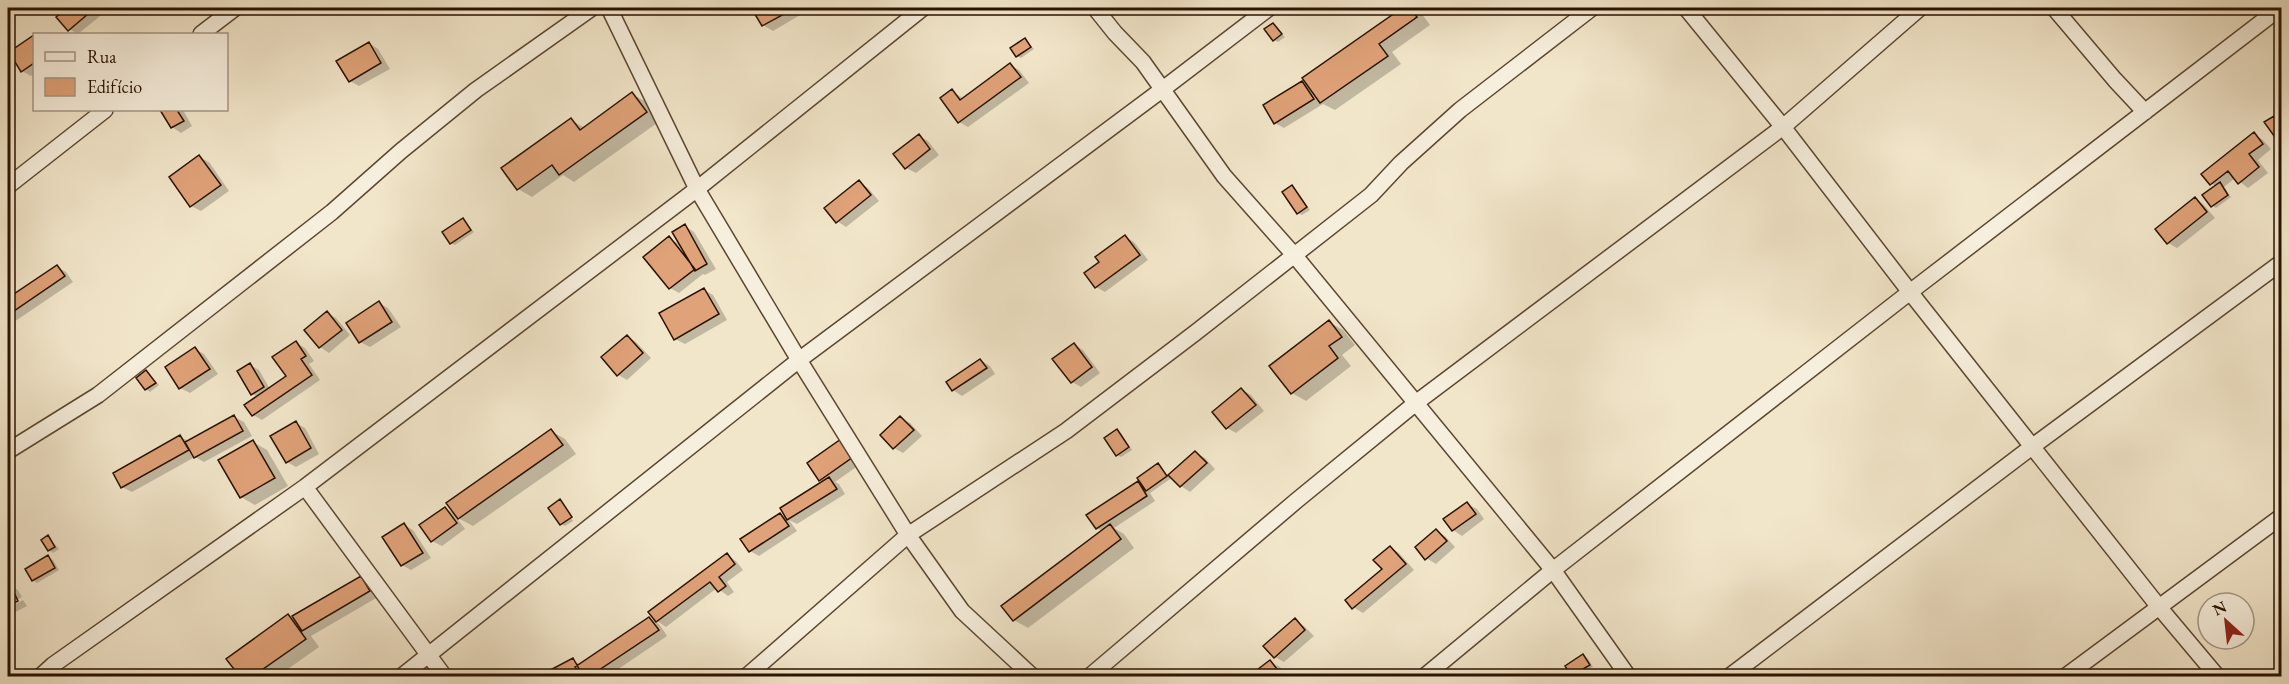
<svg xmlns="http://www.w3.org/2000/svg" width="2289" height="684" viewBox="0 0 2289 684" font-family="'EB Garamond',serif">
	<style>
		.shadow { fill: #0003 }
		.building { fill: #e0a278; stroke: #291200; stroke-width: 1.5 }
		.lines { fill: none; stroke-linecap: round; stroke-linejoin: round }
		.minor-casing { stroke: #5b4732; stroke-width: 18 }
		.minor { stroke: #f7efdd; stroke-width: 15 }
	</style>
	<rect width="100%" height="100%" fill="#f2e6ca"/>
	<filter id="stains"><feTurbulence type="fractalNoise" baseFrequency=".00333" numOctaves="4"/><feColorMatrix values="0 0 0 0 .2 0 0 0 0 .09 0 0 0 0 .02 0 0 0 .5 -.17"/></filter>
	<radialGradient id="worn" r=".72"><stop offset=".6" stop-color="#630" stop-opacity="0"/><stop offset="1" stop-color="#630" stop-opacity=".3"/></radialGradient>
	<path class="shadow" d="M70,8H110L78,34L69,29L59,17Z
		M666,8H677L672,11Z
		M752,8H805L807,11L773,31L763,25Z
		M1405,8H1411L1422,14L1430,25L1392,52L1401,64L1335,110L1323,104L1284,128L1275,123L1302,82L1310,87L1304,79Z
		M1273,25L1285,37L1278,42L1274,40Z
		M34,37V74L31,76L22,71L11,52Z
		M1025,40L1034,49L1021,58L1017,56Z
		M369,43L378,49L390,69L359,86L350,81Z
		M1010,65L1019,70L1029,83L968,127L959,122L952,91L964,99Z
		M632,94L646,102L660,121L574,182L563,175L532,197L518,189L571,120L585,128Z
		M162,110H183L192,126L181,133L172,127Z
		M2254,134L2263,140L2271,149L2258,160L2268,173L2248,188L2235,178L2224,187L2231,197L2216,208L2212,205L2216,187L2203,174Z
		M919,136L928,141L939,155L916,173L906,168L896,155Z
		M199,157L209,162L229,191L201,211L191,206Z
		M859,182L868,188L879,201L846,227L837,221Z
		M1292,187L1296,190L1310,210L1302,215L1298,213Z
		M2195,199L2204,205L2215,218L2177,248L2168,243Z
		M464,220L474,232L455,245L451,243Z
		M685,226L694,232L716,269L705,275L703,274L679,293L670,288L669,238L681,245Z
		M1125,237L1134,242L1148,260L1105,292L1096,287L1101,262Z
		M57,267L66,272L73,282L8,326V300Z
		M704,290L713,295L727,320L685,344L675,339Z
		M379,303L388,308L401,327L370,347L360,342Z
		M327,313L336,318L350,335L329,353L320,347Z
		M1329,322L1343,330L1355,345L1342,355L1351,366L1306,401L1292,393L1271,367Z
		M627,336L636,342L651,358L627,380L617,374Z
		M296,343L305,348L314,361L309,364L320,380L262,420L253,415L258,397L252,394L250,365L259,370L270,389L288,376Z
		M1074,344L1083,350L1100,373L1081,387L1072,382Z
		M195,349L204,354L218,374L190,393L180,388Z
		M980,360L990,366L995,374L962,396L953,390Z
		M146,372L159,385L150,392L146,389Z
		M1241,389L1251,395L1264,411L1236,433L1227,428Z
		M234,417L244,422L252,436L204,462L195,457L132,492L122,487L180,437L189,441Z
		M900,418L910,423L922,436L903,453L894,448Z
		M296,423L305,428L319,454L296,467L287,462Z
		M551,431L565,439L576,454L473,526L456,517L465,529L442,546L432,541L445,508L457,515Z
		M1117,431L1121,433L1132,450L1121,457L1117,455Z
		M841,441L862,463L835,482L839,484L845,494L797,524L789,520L797,531L759,556L750,551L780,514L788,519L824,482L820,480Z
		M253,442L267,450L288,486L255,505L241,497Z
		M1196,453L1205,458L1215,469L1190,492L1181,486L1173,477L1150,493L1155,501L1114,528L1124,534L1134,548L1028,628L1014,620L1102,531L1097,528L1138,483L1146,488L1158,465L1169,477Z
		M560,501L573,521L565,526L561,524Z
		M1467,504L1477,509L1484,519L1462,536L1453,530Z
		M404,525L413,530L431,558L411,570L402,565Z
		M1436,531L1445,536L1455,547L1436,564L1426,558Z
		M48,537L59,549L53,553L49,550Z
		M1390,547L1399,553L1414,570L1363,613L1353,607L1384,570Z
		M727,555L736,561L743,570L727,582L734,592L728,596L717,588L666,627L657,621L667,636L608,676H542L573,660L581,665L650,618L659,624L650,612Z
		M48,557L53,560L59,570L37,583L33,580Z
		M361,578L371,583L378,597L311,636L319,647L278,676H226L236,670L288,616L298,621Z
		M9,584L18,590L22,597L8,605Z
		M23,600L27,606L8,616V608Z
		M1295,620L1304,626L1314,636L1284,662L1275,657Z
		M1583,656L1588,659L1593,667L1575,676L1573,675Z
		M1270,662L1280,667L1287,676H1251Z
		M1233,673L1239,676H1227Z"/>
	<path class="building" d="M68,8H95L68,31L56,17Z
		M759,8H795L762,26L753,11Z
		M1402,8H1410L1417,17L1379,44L1388,56L1320,103L1302,78Z
		M1273,23L1282,34L1273,41L1264,29Z
		M34,35V63L21,72L9,52Z
		M1025,38L1031,47L1016,57L1010,48Z
		M369,42L381,63L349,82L336,61Z
		M1010,63L1021,77L958,123L940,98L952,89L960,100Z
		M1302,81L1314,99L1274,124L1263,105Z
		M632,92L647,112L559,175L552,165L517,190L501,168L571,118L580,130Z
		M160,110H177L184,121L171,128Z
		M2274,116L2278,122L2282,120V147L2264,122Z
		M2254,132L2263,144L2249,154L2259,167L2238,184L2228,171L2210,185L2201,174Z
		M919,134L930,149L905,169L893,154Z
		M199,155L221,185L190,207L169,177Z
		M859,180L871,195L836,223L824,208Z
		M2220,182L2228,195L2211,207L2202,195Z
		M1292,185L1307,207L1297,214L1282,192Z
		M2195,197L2207,212L2167,244L2155,229Z
		M463,218L471,230L450,244L442,232Z
		M685,224L707,264L695,271L672,232Z
		M1125,235L1140,255L1095,288L1084,273L1099,262L1095,257Z
		M669,236L695,269L669,289L643,257Z
		M57,265L65,276L8,315V298Z
		M704,288L719,314L674,340L659,313Z
		M379,301L392,322L359,343L346,323Z
		M327,311L342,330L319,348L304,330Z
		M1329,320L1342,337L1329,346L1338,358L1291,394L1269,366Z
		M627,335L643,353L617,376L601,357Z
		M296,341L306,356L301,359L312,375L252,416L244,405L286,376L272,357Z
		M1074,343L1092,367L1071,383L1052,359Z
		M195,347L210,369L179,389L165,367Z
		M980,359L987,368L952,391L946,382Z
		M250,363L264,387L251,395L237,371Z
		M146,370L156,383L145,390L136,378Z
		M1241,388L1256,405L1226,429L1212,412Z
		M234,415L243,431L194,458L185,442Z
		M900,416L914,430L893,449L880,435Z
		M296,421L311,448L286,463L270,436Z
		M551,429L563,445L458,519L446,503Z
		M1117,429L1129,447L1116,456L1104,438Z
		M180,435L189,450L121,488L113,473Z
		M841,439L853,457L819,481L807,463Z
		M253,440L275,478L240,498L218,460Z
		M1195,451L1207,463L1180,487L1168,475Z
		M1158,463L1167,476L1146,491L1137,478Z
		M829,477L837,489L787,520L780,508Z
		M1138,481L1147,496L1096,529L1086,515Z
		M560,499L572,517L560,525L548,508Z
		M1467,502L1476,514L1452,531L1443,519Z
		M445,507L457,523L431,542L419,525Z
		M780,513L789,526L749,552L740,539Z
		M404,523L423,553L401,566L382,537Z
		M1110,524L1121,539L1013,621L1001,606Z
		M1436,529L1447,541L1425,560L1415,547Z
		M48,535L55,547L48,551L41,540Z
		M1390,546L1406,564L1352,609L1345,600L1382,569L1373,560Z
		M727,553L735,564L719,577L726,586L718,592L710,582L656,622L648,612Z
		M48,555L55,568L32,581L25,569Z
		M361,576L370,591L302,631L292,616Z
		M9,582L18,601L8,606V583Z
		M288,614L306,639L253,676H224L234,669L226,659Z
		M649,617L659,630L590,676H582L575,667Z
		M1295,618L1305,630L1274,658L1263,646Z
		M1583,654L1590,665L1571,676L1565,666Z
		M573,658L583,676H539Z
		M1270,660L1280,673L1275,676H1249Z"/>
	<g class="lines">
		<g class="minor-casing">
			<path id="minor" d="M609,8L697,189L799,360L908,535L747,676
				M1095,8L1115,33L1143,62L1224,176L1295,256L1553,570L1628,676
				M1686,8L1783,127L1910,292L2159,607L2217,676
				M2054,8L2115,80L2145,112
				M201,34L235,8
				M8,186L105,110
				M8,451L98,395L332,212L401,151L476,90L592,8
				M305,487L444,676
				M41,676L53,665L305,487L697,189L923,8
				M402,676L799,360L1163,89L1269,8
				M1032,676L962,611L908,535L1066,431L1195,333L1371,195L1401,163L1460,110L1592,8
				M1090,676L1296,501L1417,402L1783,127L1920,8
				M1425,676L1553,570L1910,292L2280,8
				M1730,676L2033,446L2282,262
				M2066,676L2282,516"/>
		</g>
		<use href="#minor" class="minor"/>
	</g>
	<rect width="2289" height="684" fill="none" stroke="#f2e6ca" stroke-width="30"/>
	<rect x="9" y="9" width="2271" height="666" fill="none" stroke="#291200" stroke-width="3"/>
	<rect x="15" y="15" width="2259" height="654" fill="none" stroke="#291200" stroke-width="1.5"/>
	<rect x="33" y="33" width="195" height="78" fill="#f7efdd" stroke="#a59785" stroke-width="1.5"/>
	<rect x="45" y="52" width="30" height="9" fill="#f7efdd" stroke="#a59785" stroke-width="1.5"/>
	<text x="87" y="63" font-size="18" fill="#291200">Rua</text>
	<rect x="45" y="78" width="30" height="18" fill="#e0a278" stroke="#a59785" stroke-width="1.5"/>
	<text x="87" y="93" font-size="18" fill="#291200">Edifício</text>
	<g transform="translate(2226 621) rotate(333)"><circle r="28" fill="#f7efdd" stroke="#a59785" stroke-width="1.5"/>
	<path d="M0-4.5L10 22L0 15L-10 22Z" fill="#8f2418"/>
	<text y="-9" font-size="16" font-weight="bold" text-anchor="middle" fill="#291200">N</text>
	</g>
	<rect width="100%" height="100%" filter="url(#stains)"/>
	<rect width="100%" height="100%" fill="url(#worn)"/>
</svg>
